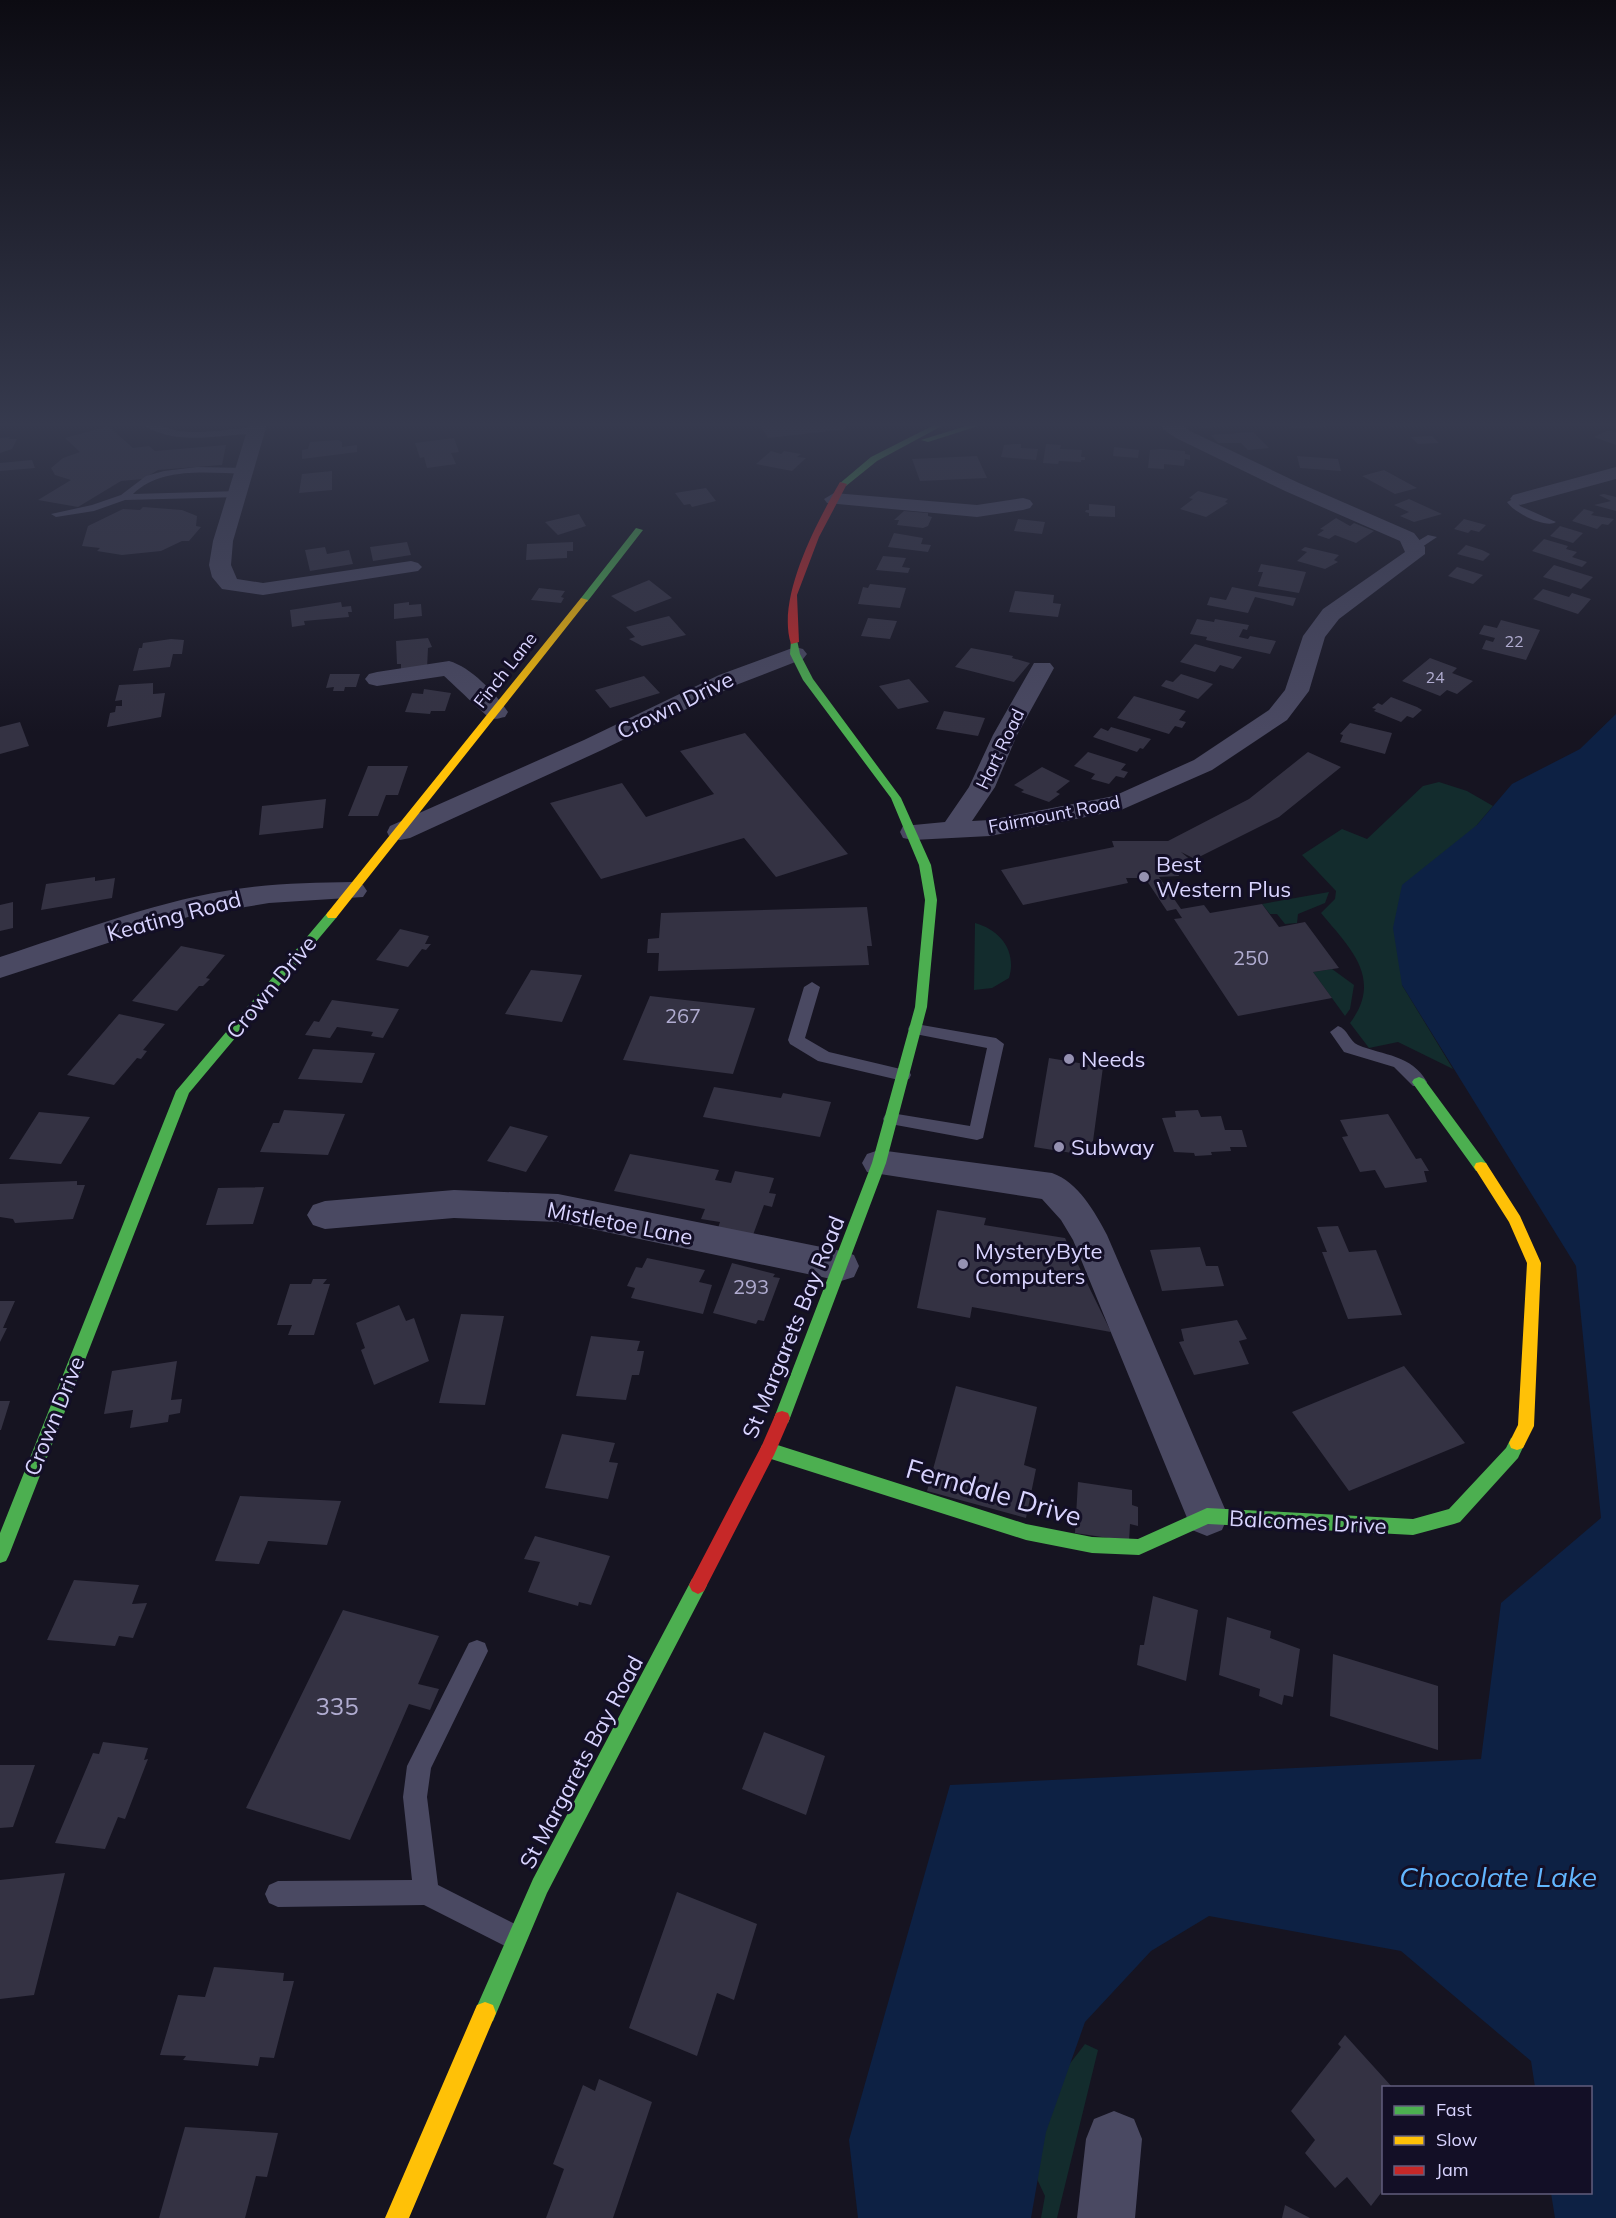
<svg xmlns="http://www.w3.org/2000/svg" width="1616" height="2218" viewBox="0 0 1616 2218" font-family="Mulish,sans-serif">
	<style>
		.green { fill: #132c2d }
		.water { fill: #0d2144 }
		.building { fill: #343243 }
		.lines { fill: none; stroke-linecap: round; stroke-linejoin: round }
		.lane { fill: #4a4962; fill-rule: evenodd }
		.street { fill: #4a4962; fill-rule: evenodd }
		.fast { fill: #4caf50; fill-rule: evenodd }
		.slow { fill: #ffc107; fill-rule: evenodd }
		.jam { fill: #c62828; fill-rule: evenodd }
		.poi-dot { fill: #9591b1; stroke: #130f26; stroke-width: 2 }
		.labels { text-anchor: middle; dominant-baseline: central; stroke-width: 6; stroke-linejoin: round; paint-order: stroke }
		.far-number-label { font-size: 16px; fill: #b0acd0 }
		.far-street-label { font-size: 18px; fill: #d9d4ff; stroke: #130f26 }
		.number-label { font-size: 20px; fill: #b0acd0 }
		.street-label { font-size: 22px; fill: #d9d4ff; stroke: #130f26 }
		.poi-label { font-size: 22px; fill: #d9d4ff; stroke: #130f26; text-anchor: start }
		.near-number-label { font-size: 24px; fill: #b0acd0 }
		.near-street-label { font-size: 27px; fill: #d9d4ff; stroke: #130f26 }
		.near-water-label { font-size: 28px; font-style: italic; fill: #62b6ff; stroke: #130f26 }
	</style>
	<rect width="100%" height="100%" fill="#161421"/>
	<path class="green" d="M1439,782L1467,791L1493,806L1477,825L1402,985L1453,1069L1398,1042L1369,1048L1350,1023C1384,978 1349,947 1321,913L1335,899L1336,891L1302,855L1342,829L1367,839L1423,786Z
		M1329,892L1325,903L1298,914L1297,923L1285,924L1277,914H1270L1262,904Z
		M975,923C1001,930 1017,952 1009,978L992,988L974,990Z
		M1332,969L1354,985L1350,1009L1345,1016L1313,972Z
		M1085,2044L1098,2050L1057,2218H1041L1045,2196L1037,2179L1046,2110L1058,2079Z"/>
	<path class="water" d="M1616,714V2218H1555L1551,2193L1590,2192V2088L1535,2087L1531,2061L1401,1951L1209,1916L1151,1951L1085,2022L1046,2132L1031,2218H858L849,2140L950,1785L1481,1759L1501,1603L1601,1518L1576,1266L1402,985L1393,928L1402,885L1477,825L1512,784L1580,749Z"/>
	<path class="building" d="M317,421H349V423L318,427Z
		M500,421H536V423L502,426Z
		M757,421H841L847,429L768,438Z
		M1197,421H1225L1229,426L1202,428Z
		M1286,421H1321L1326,427L1292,428Z
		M1385,421H1426L1430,426L1390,427Z
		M108,426L133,448L149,446L155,451L226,445L222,465L158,470L143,479L121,481L78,507L38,500L71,480L55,475L51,468L63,458L80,452L65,438Z
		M1608,430L1616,432V445L1594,437Z
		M1253,432L1269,448L1248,450L1241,443H1218L1211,435Z
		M1432,436L1439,443L1418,444L1411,437Z
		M10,437L9,439H17L12,449L0,453V438Z
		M454,438L459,452L451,453L456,464L427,468L424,457L420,458L415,443Z
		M338,440L342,442V447L357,445V452L302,459V450L308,449L310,442Z
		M1015,444H1021V448L1038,449L1036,460L1001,457L1004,445Z
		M1046,444L1061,445L1060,449L1082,450L1081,457H1085V460H1081V462L1059,461L1058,464L1043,463Z
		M1114,447L1139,450L1138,458L1113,456Z
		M1161,449L1185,451V454L1190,455V460L1185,459L1184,466L1164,464V469L1148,468L1150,450Z
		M771,451L781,454L784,451L801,454L797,457L806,458L792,471L756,464Z
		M977,456L987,478L920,481L912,459Z
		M1297,456L1338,459L1341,471L1300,468Z
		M32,460L35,468L0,471V463Z
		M1384,470L1417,488L1395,494L1362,476Z
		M332,471V490L299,493L302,474Z
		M706,488L716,501L692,507L690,504L684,505L675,493Z
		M1198,491L1228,499L1225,502L1228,503L1206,517L1180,509L1193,499L1189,498Z
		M1604,494L1616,497V511L1594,505L1611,501L1599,495Z
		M1409,499L1442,514L1414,522L1400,516L1409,512L1394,505Z
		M1089,504L1115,506V517L1089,516V513L1085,512L1086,510H1089Z
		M143,507L182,510L197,516L196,526L201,527L189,541H182L161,551L122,555L97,551L100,548L82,546L88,526L123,509L140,510Z
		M1584,509L1594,512L1591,515L1614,519L1608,525L1602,524L1597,529L1572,521Z
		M904,511L928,513V516L932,517L928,526L923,528L897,525L899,520H894Z
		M579,514L586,526L558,535L545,522Z
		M1336,518L1350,526L1354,523L1374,531L1356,543L1335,535L1329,539L1317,535L1324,530L1320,529Z
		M1018,519L1045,522L1042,534L1014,531Z
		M1464,519L1486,525L1479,532L1471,530L1468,533L1454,529Z
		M1560,526L1583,533L1573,543L1550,536Z
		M894,533L923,538L921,544L931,545L928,552L888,547Z
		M1544,539L1568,546L1566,549L1577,552L1572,557L1587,562L1582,567L1532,551Z
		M407,542L411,555L373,561L370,547Z
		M573,542V551H567V558L526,560L527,544Z
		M1466,545L1482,550L1490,554L1483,561L1457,554Z
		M325,547L327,554L349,550L353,564L310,571L305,550Z
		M1305,547L1339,555L1334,560L1338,562L1325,569L1297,561L1307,552L1301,550Z
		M883,556L906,558L902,567L910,568L908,573L876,570Z
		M1261,564L1306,572L1299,593L1258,586L1263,572H1258Z
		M1554,565L1593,577L1581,589L1543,577Z
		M1457,567L1483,575L1473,584L1448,576Z
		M649,580L672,598L635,612L611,596Z
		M870,584L906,588L900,608L858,604L863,587L868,588Z
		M1232,587L1257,592L1296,598L1293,606L1255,597L1248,613L1207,605L1210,597L1226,600Z
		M539,588L565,591L561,597L564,598L561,603L531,600Z
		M1543,589L1569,597L1572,593L1591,599L1578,614L1533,599Z
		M1015,591L1054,595L1053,603L1061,604L1058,617L1009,612Z
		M341,602L342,607L351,606L352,612H348L349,617L304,621L305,625L292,627L290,610Z
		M409,602V605L421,604L422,616L394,619V604Z
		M669,616L686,635L642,646L629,639L635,637L626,627Z
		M868,618L897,621L890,639L861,636Z
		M1197,619L1214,622L1215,619L1249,625L1247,630L1243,629L1239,637L1248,639L1250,636L1276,641L1270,654L1206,640L1207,637L1190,634Z
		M1501,620L1540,630L1526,660L1482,649L1486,640L1493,642L1495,638L1479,634L1484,625L1497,628Z
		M428,638L432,647L428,648L427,669L401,672V664H397L396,641Z
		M171,639L184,640L182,654H173L170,667L133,671L139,648H142L143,643Z
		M1195,644L1242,657L1233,669L1220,665L1215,672L1180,662Z
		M971,648L1013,656L1012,658L1030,663L1014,682L955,667Z
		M1430,658L1457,668L1452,673L1473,681L1457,694L1447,690L1440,696L1402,681Z
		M330,674H360L356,687H345L344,691H333L334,687L326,688Z
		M1181,674L1213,684L1198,699L1161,686L1166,680L1173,682Z
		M644,676L660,693L610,708L595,690Z
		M909,679L929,702L898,709L879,686Z
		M153,683V694L165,693L161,717L107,727L110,713L115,712L116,706H122V700L115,701L119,685Z
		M424,689L451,693L445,711H431L430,714L405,712L412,693L423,694Z
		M1134,696L1186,711L1179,720L1186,722L1182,728L1175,726L1169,734L1117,718Z
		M1391,697L1417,707L1422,710L1413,718L1407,716L1401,722L1374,711L1376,709L1372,708L1378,703L1382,705Z
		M944,711L985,718L978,736L936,729Z
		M20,722L29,746L0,754V727Z
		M1350,723L1392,733L1385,754L1340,742L1343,735L1340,734Z
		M1111,727L1151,739L1143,749L1140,748L1137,752L1093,737L1101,728L1108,731Z
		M745,733L848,854L776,877L744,838L601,879L550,803L622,783L646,817L714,794L680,751Z
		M1088,752L1126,764L1121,770L1128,772L1124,778L1116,776L1109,784L1091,779L1095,774L1074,766Z
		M1308,752L1341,767L1279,817L1195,859L1181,852L1199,867L1178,873L1179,876L1159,877L1181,909L1204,905L1210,913L1262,904L1279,927L1305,922L1339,968L1313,972L1332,998L1238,1016L1174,919L1182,918L1176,909L1167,911L1145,878H1126L1128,883L1023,905L1001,870L1114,847L1112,841H1168L1249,799Z
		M368,766H408L398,795H386L378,816H348Z
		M1042,767L1070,781L1056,792L1060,794L1049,802L1021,792L1024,790L1014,785Z
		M326,799L323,828L259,835L262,806Z
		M95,877V881L115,878L112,898L41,910L46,884Z
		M13,902V928L0,931V905Z
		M867,907L872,946H867L869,965L658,971L659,953H647L648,939L659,938L661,913Z
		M400,929L429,936L425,944H431L426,950L422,949L408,967L376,960Z
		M181,946L225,955L206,978L210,979L203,986H199L177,1011L132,1001Z
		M531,970L582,975L562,1022L505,1014Z
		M650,996L755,1008L733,1074L623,1060Z
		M332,1000L399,1009L383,1038L371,1036L373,1032L337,1027L330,1038L305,1035L314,1021L319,1022Z
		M119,1014L165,1024L143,1050L147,1051L141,1059L137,1058L114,1085L67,1075Z
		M313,1049L375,1053L362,1083L298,1079Z
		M1049,1058L1103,1067L1091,1156L1034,1147Z
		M714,1087L781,1098L783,1093L831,1102L820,1137L703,1117Z
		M284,1110L345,1114L328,1155L260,1152L273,1123H279Z
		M1198,1110L1201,1117L1221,1116L1225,1130H1242L1247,1147H1230L1231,1151L1211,1152L1212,1155L1195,1156L1194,1153L1174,1152L1162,1118L1176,1117L1175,1111Z
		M39,1112L90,1117L61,1164L9,1159Z
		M1388,1114L1416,1159L1421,1158L1429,1171H1424L1427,1182L1385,1188L1375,1170L1360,1172L1342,1137L1348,1136L1340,1120Z
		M510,1126L548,1136L526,1172L487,1161Z
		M630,1154L719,1170L715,1180L731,1183L735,1171L774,1178L769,1193L776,1194L772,1207L764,1205L753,1235L718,1228L720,1222L701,1219L705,1209L614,1191Z
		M77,1181V1185H85L73,1219L15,1223L13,1219L0,1217V1184Z
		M264,1187L253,1224L206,1225L218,1188Z
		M937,1210L986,1218L984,1225L1065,1238L1111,1332L972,1307L970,1318L917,1308Z
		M1338,1226L1349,1252L1376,1250L1402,1315L1348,1319L1322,1252H1327L1317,1227Z
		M1200,1247L1206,1266H1218L1224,1286L1162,1291L1150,1250Z
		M647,1258L705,1270L699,1282L712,1285L703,1314L631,1298L635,1288L627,1286L636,1267L642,1268Z
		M732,1263L775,1274L773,1277L780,1278L764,1321L758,1320L756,1324L713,1313Z
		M313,1279H327L323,1284H330L314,1335H288L292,1325H277L290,1284H311Z
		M0,1301H15L3,1328H7L0,1342Z
		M399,1305L406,1321L414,1318L429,1361L374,1385L361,1350L365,1348L356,1323Z
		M461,1314L504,1316L485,1405L439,1403Z
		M1237,1320L1247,1339L1239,1341L1249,1364L1194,1375L1179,1342L1184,1341L1181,1329Z
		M591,1336L640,1341L637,1351H644L640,1371L639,1375H632L626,1400L576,1396Z
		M177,1361L171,1400L182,1399L180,1413L169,1415L168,1422L130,1428L133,1410L104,1414L112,1371Z
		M1404,1366L1465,1443L1349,1491L1292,1412Z
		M956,1386L1037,1407L1024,1465L1036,1469L1026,1518L927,1491Z
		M0,1401H10L1,1430H0Z
		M562,1434L615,1443L609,1462L618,1463L608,1499L545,1488Z
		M1078,1482L1132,1490V1505L1138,1507V1526L1130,1524L1129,1541L1075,1533Z
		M240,1496L341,1501L327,1545L268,1541L259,1564L215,1561Z
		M535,1536L610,1556L591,1605L579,1602L578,1606L528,1592L540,1562L524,1559Z
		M74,1580L139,1585L132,1604L147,1603L133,1638L119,1636L115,1646L47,1640Z
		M1153,1596L1198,1610L1186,1681L1137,1665L1140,1645H1144Z
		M343,1610L439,1636L418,1684L439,1689L430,1710L409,1704L350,1840L246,1808Z
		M1227,1617L1271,1631L1270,1638L1300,1649L1293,1697L1284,1695L1282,1705L1259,1696L1260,1689L1219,1675Z
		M1333,1654L1438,1686V1750L1330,1716Z
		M764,1732L825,1756L806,1815L742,1789Z
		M103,1742L148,1748L144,1760L148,1759L125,1819L118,1817L105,1849L55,1843L93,1753L99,1754Z
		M0,1765H35L13,1827L0,1828Z
		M65,1873L34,1995L0,1999V1880Z
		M677,1892L757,1924L734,2000L717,1993L697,2056L629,2028Z
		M214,1967L284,1973L283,1981H294L274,2058L260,2057L258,2066L183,2060L186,2056L160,2055L178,1995L205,1997Z
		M1345,2035L1393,2088H1384V2189L1371,2206L1347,2177L1335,2188L1305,2153L1315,2140L1291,2111L1341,2047L1338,2044Z
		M599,2079L652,2102L613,2218H546L564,2169L553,2164L583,2085L595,2091Z
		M185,2127L278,2133L267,2177L256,2176L245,2218H159Z
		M1285,2205L1310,2218H1282Z"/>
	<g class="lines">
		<path class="lane" d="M138,421C152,421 165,429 180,431C205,434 232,429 257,427L262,430C255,435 243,434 234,435C203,438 164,443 138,421Z
			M197,467L246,468L251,471L246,474C209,473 162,466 133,494L239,491L244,494L239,497L125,500L94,511L56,517L51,514L92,505L121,495L146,476L164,471Z
			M1517,497L1525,499L1518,503L1520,506L1556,522C1546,529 1513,512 1507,502Z
			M1428,535L1437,537L1419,549H1411V545Z
			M812,982L820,987L805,1038L829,1052L909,1071L911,1075L909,1079L903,1081L818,1061L790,1044L788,1040L804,987Z
			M916,1024L996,1038L1004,1044L983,1138L977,1140L885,1123L883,1119L885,1115L891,1113L970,1126L987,1048L910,1033L908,1029L910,1025Z
			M1338,1026C1348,1029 1349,1041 1358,1045C1384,1056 1411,1054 1427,1082L1425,1086H1413L1394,1067L1344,1052L1330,1032Z
			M477,1640L485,1643L488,1651L431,1768L427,1797L438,1885L523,1928L527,1937L523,1946L514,1950L505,1946L424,1905L278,1907L269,1903L265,1894L269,1885L278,1881L412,1880L403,1797L407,1766L469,1643Z"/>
		<path class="street" d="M250,421H268L233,541L231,565L237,579L263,583L411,561L418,563L422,567L418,571L263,595L222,589L212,577L209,565L213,541Z
			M1160,421H1178L1188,430L1299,483L1414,533L1425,547V554L1339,619L1325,637L1309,691L1287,720L1212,770L1121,810L990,836L913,840L903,838L900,832L903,826L945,822L969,787L993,735L1034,663H1050L1054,668L1017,735L995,787L972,821L990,820L1114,796L1194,760L1269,710L1285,690L1303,636L1323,609L1405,552L1400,541L1285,491L1176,438L1163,429Z
			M1616,467V479L1520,505L1510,499L1513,495Z
			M834,493L977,505L1023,498L1030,500L1033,504L1030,508L1023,510L977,517L827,503L824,499Z
			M795,647L803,649L807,654L803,659L736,685L602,750L410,838L400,840L390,838L387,832L390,826L584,740L719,675Z
			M449,661C471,667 495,693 508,712L505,717C499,718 496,720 490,718C486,716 452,683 444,676L377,686L369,684L365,679L369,674L377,672Z
			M353,882L363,885L367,891L363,897L269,903L191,916L0,978V957C74,933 148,904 225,891C267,883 310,883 353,882Z
			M879,1150L1052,1173C1078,1182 1095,1212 1107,1235L1228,1516L1222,1530L1207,1536L1192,1530L1073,1240L1061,1220L1042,1199L867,1172L862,1163L867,1154Z
			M454,1190L558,1194L841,1251L854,1255L859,1266L854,1277L841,1281L558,1222L454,1218L325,1229L313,1225L307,1215L313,1205L325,1201Z
			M1114,2111L1134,2119L1142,2139L1135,2218H1077L1086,2139L1094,2119Z"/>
		<path class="fast" d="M942,421H951L877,461L846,486L839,484L871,457Z
			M982,421H994L928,442L921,440Z
			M636,528L643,530L587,602H581V598Z
			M791,640H797L800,654L813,679L901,798L931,865L937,900L927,1007L886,1163L790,1418L788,1423L782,1425L776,1423L774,1418L872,1163L915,1007L925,900L919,865L891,798L803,680L790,654Z
			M332,911L338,915L336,918L189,1093L9,1555L6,1561L0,1563V1533L176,1091L328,912Z
			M1419,1077L1424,1079L1486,1163L1488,1167L1486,1171H1476L1414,1085L1412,1082L1414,1079Z
			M1517,1436L1523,1438L1525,1443L1518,1458L1460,1522L1454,1524L1413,1535L1208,1524L1139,1555L1092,1553L1026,1540L768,1458L762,1455L760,1450L762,1445L768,1442L1026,1524L1092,1537L1138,1539L1207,1508L1413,1519L1449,1509L1506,1448L1511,1438Z
			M698,1576L704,1579L707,1585L704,1591L547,1893L493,2021L485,2024L477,2021L474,2013L533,1879L692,1579Z"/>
		<path class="slow" d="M581,598L588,600L336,918H328L326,915L328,912Z
			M1481,1162L1486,1163L1520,1216L1541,1263L1534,1426L1523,1448L1517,1450L1511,1448L1509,1443L1518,1425L1527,1263L1509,1222L1474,1167L1476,1163Z
			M485,2002L493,2005L496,2013L409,2218H385L477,2005Z"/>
		<path class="jam" d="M840,482L847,484L819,537L797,595L799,642L791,644C776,598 817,522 840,482Z
			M782,1411L788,1413L790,1418L774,1455L704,1591L698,1594L692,1591L689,1585L692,1579L762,1445L776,1413Z"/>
	</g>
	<linearGradient id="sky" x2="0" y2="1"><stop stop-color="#0c0b12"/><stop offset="0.58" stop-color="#363a4e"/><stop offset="1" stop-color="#363a4e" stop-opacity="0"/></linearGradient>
	<rect width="1616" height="732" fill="url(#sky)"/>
	<g class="poi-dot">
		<circle cx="1144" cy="877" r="6"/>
		<circle cx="1069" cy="1059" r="6"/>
		<circle cx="1059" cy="1147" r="6"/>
		<circle cx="963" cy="1264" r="6"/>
	</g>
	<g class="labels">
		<g class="far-number-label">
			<text x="1514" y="641">22</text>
			<text x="1435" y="677">24</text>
		</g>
		<g class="far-street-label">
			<text transform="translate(505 670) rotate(-52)">Finch Lane</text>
			<text transform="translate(1000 749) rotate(-64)">Hart Road</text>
			<text transform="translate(1054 814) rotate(-11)">Fairmount Road</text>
		</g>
		<g class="number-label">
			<text x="1251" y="957">250</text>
			<text x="683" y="1015">267</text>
			<text x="751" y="1286">293</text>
		</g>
		<g class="street-label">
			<text transform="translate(675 705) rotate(-26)">Crown Drive</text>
			<text transform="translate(174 916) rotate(-15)">Keating Road</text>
			<text transform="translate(271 987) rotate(-50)">Crown Drive</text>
			<text transform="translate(620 1223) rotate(11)">Mistletoe Lane</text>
			<text transform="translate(793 1327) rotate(-68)">St Margarets Bay Road</text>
			<text transform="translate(54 1416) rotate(-68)">Crown Drive</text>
			<text transform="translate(1308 1522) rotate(3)">Balcomes Drive</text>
			<text transform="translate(581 1762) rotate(-62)">St Margarets Bay Road</text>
		</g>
		<g class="poi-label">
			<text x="1156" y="864">Best<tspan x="1156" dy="25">Western Plus</tspan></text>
			<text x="1081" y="1059">Needs</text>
			<text x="1071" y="1147">Subway</text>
			<text x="975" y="1251">MysteryByte<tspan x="975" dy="25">Computers</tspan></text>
		</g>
		<g class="near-number-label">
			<text x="337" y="1706">335</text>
		</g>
		<g class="near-street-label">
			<text transform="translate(994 1492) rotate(16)">Ferndale Drive</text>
		</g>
		<g class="near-water-label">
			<text x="1498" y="1876">Chocolate Lake</text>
		</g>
	</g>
	<rect x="1382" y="2086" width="210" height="108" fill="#130f26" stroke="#625e7d" stroke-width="1.5"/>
	<rect x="1394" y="2106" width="30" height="9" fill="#4caf50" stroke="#625e7d" stroke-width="1.5"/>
	<text x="1436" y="2116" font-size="18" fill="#d9d4ff">Fast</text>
	<rect x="1394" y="2136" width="30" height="9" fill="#ffc107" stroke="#625e7d" stroke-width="1.5"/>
	<text x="1436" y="2146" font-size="18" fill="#d9d4ff">Slow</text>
	<rect x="1394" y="2166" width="30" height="9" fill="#c62828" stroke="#625e7d" stroke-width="1.5"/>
	<text x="1436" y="2176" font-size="18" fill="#d9d4ff">Jam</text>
</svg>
